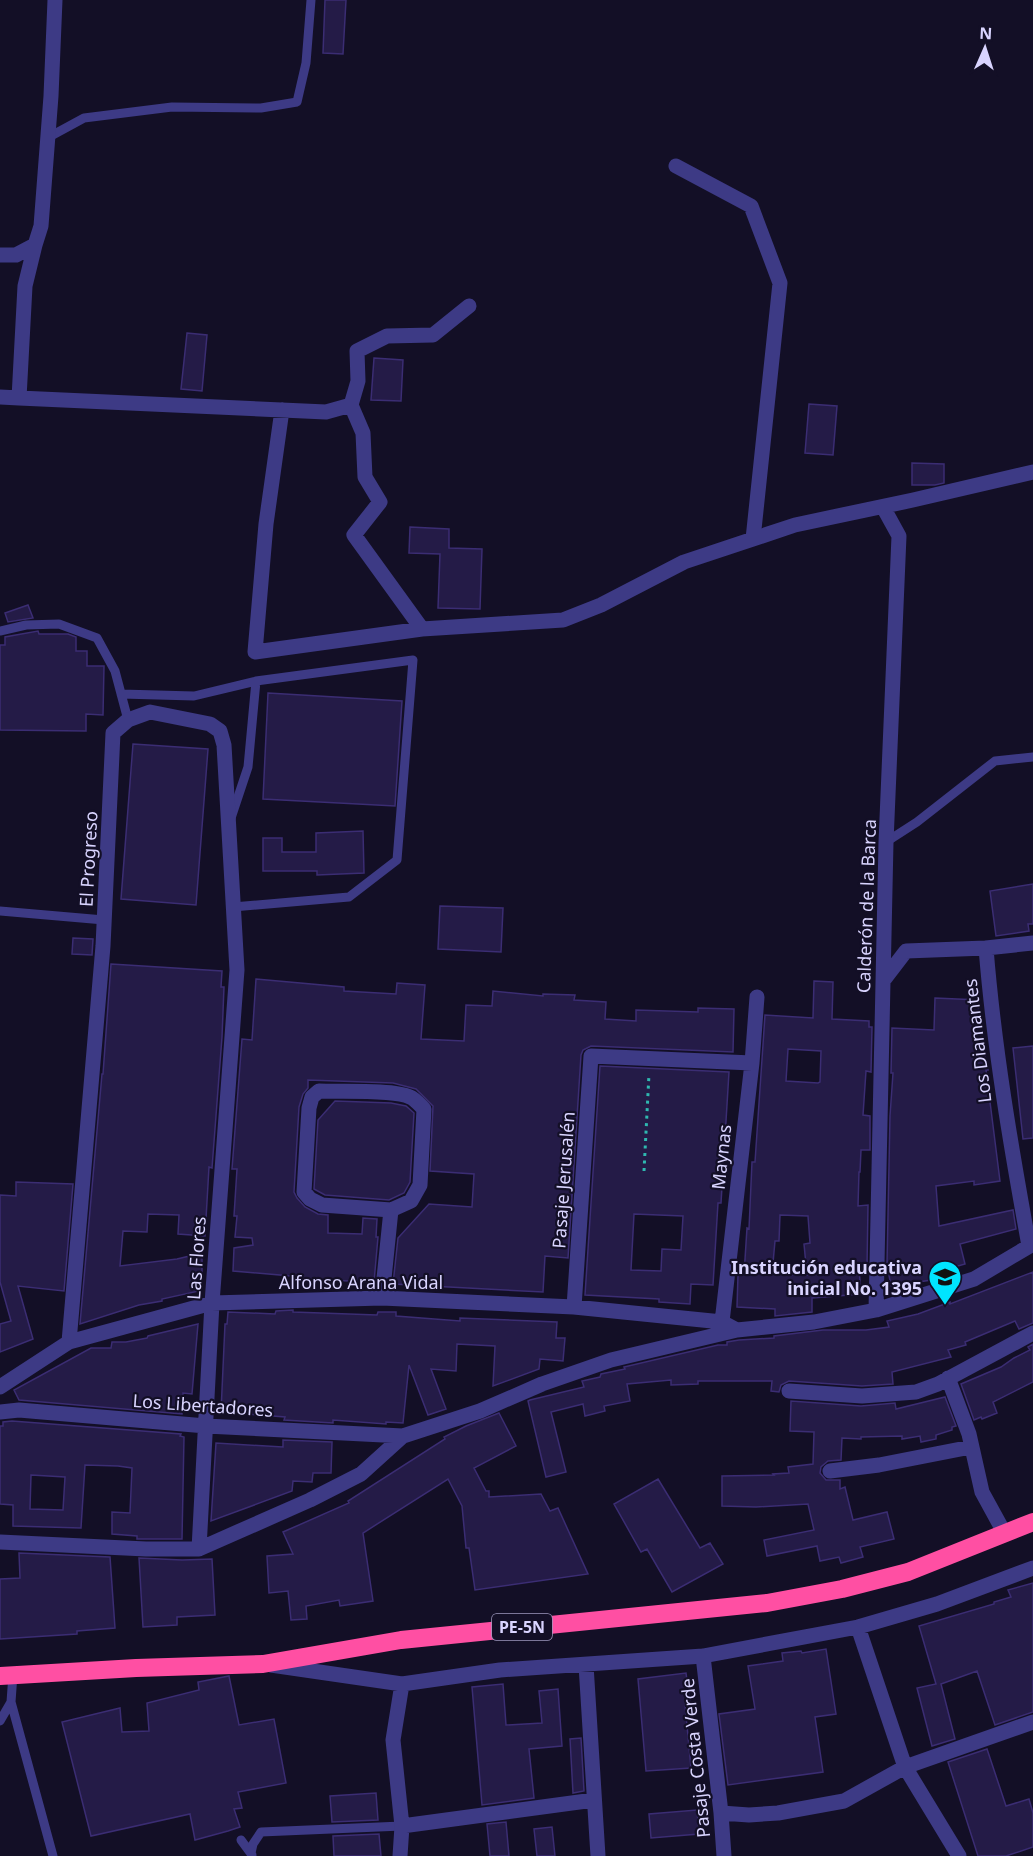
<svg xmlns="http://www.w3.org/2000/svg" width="1033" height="1856" viewBox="0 0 1033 1856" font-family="'Noto Sans',sans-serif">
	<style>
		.building { fill: #241b47; stroke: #3b2d73; stroke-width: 1.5; fill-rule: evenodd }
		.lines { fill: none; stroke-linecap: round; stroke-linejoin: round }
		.path { stroke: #2fb8b0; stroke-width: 3; stroke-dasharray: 3 4.5; stroke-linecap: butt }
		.lane { stroke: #3d3a85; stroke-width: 9 }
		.street { stroke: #3d3a85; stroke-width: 15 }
		.highway { stroke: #ff4fa3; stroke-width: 18 }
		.labels { text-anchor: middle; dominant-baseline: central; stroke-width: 4.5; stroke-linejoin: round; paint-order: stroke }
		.shield { fill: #130f26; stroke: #9e99be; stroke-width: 1.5 }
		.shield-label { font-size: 16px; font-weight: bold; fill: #d9d4ff }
		.street-label { font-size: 18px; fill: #d9d4ff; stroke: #130f26 }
		.poi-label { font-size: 18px; font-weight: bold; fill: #d9d4ff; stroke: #130f26; text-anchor: end }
	</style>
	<rect width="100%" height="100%" fill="#130f26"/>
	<path class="building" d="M325,0H346L343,54L323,53Z
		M187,333L207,335L202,391L181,389Z
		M374,358L403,360L401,401L371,400Z
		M809,404L837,406L833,455L805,453Z
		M912,463L944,464V483L935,485H912Z
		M410,527L449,529V548L482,549L480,609L438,608L440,554L409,553Z
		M28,605L33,618L8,622L5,613Z
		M38,631L39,634H68L76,637V651H87V666H104L103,715L86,714V731L0,730V645H5V637Z
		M268,693L402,701L395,806L263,799Z
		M133,744L208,749L196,905L121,899Z
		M363,831L364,873L317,875V871H263V838H282V852H316V833Z
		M1033,884V924H1028L1029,931L996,936L990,891Z
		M440,906L503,908L501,952L438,949Z
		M73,938L93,939L92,955L72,954Z
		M111,964L222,971L221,987H224L222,1037L212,1168L209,1167L205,1236L178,1234L179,1215L148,1214L147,1232L123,1231L120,1266L177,1259L202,1253V1278H200L199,1291L162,1299V1301L139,1305L80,1324L102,1074H103Z
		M256,979L344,987V991L396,994L397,983L425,985L421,1039L464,1041L466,1005L492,1006L493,991L543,996V994L575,995L574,1000L606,1002L605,1019L636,1021V1010L698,1012V1008L734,1009L733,1052L591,1046L583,1050L581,1055L568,1258L545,1256L543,1292L393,1284L398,1238L429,1204L472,1207L474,1174L430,1171L433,1106L416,1089L393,1083L308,1080V1088L303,1094L299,1107L294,1192L297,1198L305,1207L318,1214L328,1215V1233L362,1234L363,1218L377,1219L376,1237H378L374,1282L301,1279L302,1277L233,1271L234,1248L253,1245L252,1238L235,1237L237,1216H234L237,1169H232L242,1039L252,1040Z
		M814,981L833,982L832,1019L869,1021V1027H872L871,1072L866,1071L863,1115L870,1116V1150H861L860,1172H859L858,1206L868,1205L867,1267L859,1268L861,1294L812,1298V1312L775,1316V1309L737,1307L738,1275H744L747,1228L749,1229L752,1162H755L765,1015L813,1018ZM788,1049L821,1051L820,1082L818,1083L786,1081ZM780,1215L808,1216L810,1243L804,1244L807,1275L772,1274L775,1241H779Z
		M935,998L979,1000L976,1052L984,1051L988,1070H986L1000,1181L974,1185V1181L936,1186L939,1226L1013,1210L1016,1229L960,1244L965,1264L944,1270L945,1278L891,1286L887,1265L890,1116L893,1073H891L892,1028L934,1030Z
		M1033,1046V1138L1023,1139L1013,1048Z
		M600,1066L729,1072L721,1203H718L713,1285L691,1284L690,1304L659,1302V1299L585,1295ZM634,1214L683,1216L681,1250L662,1249L661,1271L631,1270Z
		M335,1101L391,1103L406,1106L414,1113L410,1182L404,1193L389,1200L325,1195L314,1189L318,1120Z
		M16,1182L73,1184L64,1291L18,1286L33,1339L0,1352V1324L11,1321L0,1282V1195L16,1196Z
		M1033,1272V1323L1019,1329L1015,1321L965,1342L966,1345L948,1350L951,1357L892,1372L893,1384L862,1386L789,1381L781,1385L779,1392L771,1391L772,1381H698V1384L671,1385V1380L627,1384L630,1401L604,1406L605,1411L585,1416L583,1404L551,1412L566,1472L546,1477L528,1401L530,1400L584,1387L582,1381L600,1377L601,1374L625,1369L624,1367L718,1345H727V1342L739,1340L774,1338V1336L823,1330H866L889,1327L887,1321L918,1314L950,1302V1304Z
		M293,1310V1312L377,1315L378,1312H396V1316L460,1321V1318L557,1322L556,1338H565L563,1361L540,1359L539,1369L493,1386L495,1346L457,1344L456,1371L431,1369L446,1409L428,1415L409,1365L403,1423L386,1422V1424L333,1420V1423L284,1420L285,1417L221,1412L225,1324H227L228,1312L275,1314L276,1311Z
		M198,1324L192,1394L183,1393L182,1414L19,1400L14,1390L91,1348H111L112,1342H126L147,1338L148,1336Z
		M1033,1344V1382L993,1402L997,1413L982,1419L981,1417L974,1420L961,1384L1001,1367L1014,1358L1030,1350L1028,1347Z
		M945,1397L956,1426L952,1427V1430L936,1435V1439L921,1442L920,1436L902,1439V1436L861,1437V1439L842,1438L841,1460L828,1461L821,1467L820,1473L826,1480H840V1489L845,1487L853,1520L887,1512L894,1539L860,1547L863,1557L841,1563L839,1557L820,1561L817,1546L767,1556L764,1540L814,1530L808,1504L756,1507L722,1506V1476L774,1475L773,1474L789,1473L788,1467L813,1464L814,1432L790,1431L791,1401L861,1406L895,1403L896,1409Z
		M499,1413L516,1446L474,1468L486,1491H489V1497L541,1494L550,1511L558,1508L588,1574L475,1590L469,1548H466L462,1506L448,1479L363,1533L373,1601L340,1606L339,1600L306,1606L307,1619L291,1620L288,1591L269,1593L267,1556L293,1554L283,1532L349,1503L348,1501L445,1439L444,1437L466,1426Z
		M12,1421L181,1434L180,1436L184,1437L182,1539H137V1536L112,1534V1512L130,1513L132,1468L118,1466L85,1465L81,1528L13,1526V1505L0,1504V1426H3V1422ZM31,1475L65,1477L63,1510L30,1509Z
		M283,1440L332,1442L331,1473H313L312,1482L293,1481L292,1491L211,1521L216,1443L283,1447Z
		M658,1479L700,1548L710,1543L723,1564L672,1592L647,1549L641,1552L614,1504Z
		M19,1553L110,1557L115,1628L77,1631V1634L0,1639V1579L20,1578Z
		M139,1558L182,1560L212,1559L215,1615L177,1617V1625L143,1627Z
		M1033,1583V1712L995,1725L977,1671L941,1684L955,1739L932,1746L917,1688L936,1684L919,1626L994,1604V1602L1011,1597L1008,1590Z
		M826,1649L836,1714L815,1717L823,1772L728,1785L719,1714L755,1709L748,1666L783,1661L782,1653L801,1651L802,1653Z
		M686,1673L690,1703L685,1704L691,1768L646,1771L638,1679Z
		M229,1676L239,1725L274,1719L286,1783L238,1792L242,1808L234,1809L240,1827L228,1831L195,1840L190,1814L91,1836L62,1722L120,1708L122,1732L149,1731L147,1703L199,1690L198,1682Z
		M503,1684L506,1725L542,1723L539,1691L558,1689L562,1746L529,1749L534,1798L482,1805L472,1687Z
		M581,1738L584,1791L573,1793L570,1739Z
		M987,1749L1006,1806L1029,1799L1033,1813V1847L1006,1856H978L948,1762Z
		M376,1793L378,1820L332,1822L330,1796Z
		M697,1810L699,1834L651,1838L649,1814Z
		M506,1822L509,1856H490L487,1824Z
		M552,1827L555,1856H537L534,1829Z
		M379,1834L381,1856H334L333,1836Z"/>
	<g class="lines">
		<path class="path" d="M644,1171L649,1074"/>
		<path class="lane" d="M49,137L84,118L172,107L261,108L297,102L306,63L311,0
			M0,631L26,625L59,624L97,638L115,671L128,720
			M121,694L194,696L256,681
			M231,818L248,767L256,681L413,660L397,860L349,897L233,907
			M886,842L917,822L995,761L1033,757
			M0,911L104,920
			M13,1674L11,1702L53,1856
			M0,1721L11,1702
			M241,1840L252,1855
			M251,1853L253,1844L261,1832L402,1826"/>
		<path class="street" d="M676,166L751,206L780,283L753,539
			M0,255H16L35,245L41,226L51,96L55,0
			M0,397L19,398L25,286L35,245
			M19,398L326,412L351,405L358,381L357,351L387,336L433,335L469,306
			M282,410L266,524L255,652L422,629L354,535L380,502L365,477L363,433L351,405
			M422,629L563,620L601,605L684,562L795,525L913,500L1033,472
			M986,948L1033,943
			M883,981L906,951L986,948C994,1048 1011,1147 1029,1246
			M319,1091C339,1092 394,1089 410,1097C415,1099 420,1105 424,1109L420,1185L411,1201L391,1210L322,1205L310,1199L304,1192L309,1108L312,1097Z
			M382,1298L391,1210
			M574,1307L591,1056L752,1063
			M876,1310L886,842L899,536L883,507
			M722,1322L752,1063L757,997
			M69,1342L103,946L113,733L128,720L150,712L210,724L220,731L224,745L237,970L212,1303L199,1549
			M948,1378L969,1434L982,1492L1005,1534
			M0,1387L69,1342L212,1303L382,1298L574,1307L722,1322L737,1330
			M789,1391L862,1396L916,1392L938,1384L1033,1333
			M0,1412L19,1410L206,1426L403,1436
			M830,1471L879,1465L971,1447
			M0,1542L146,1549H199L310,1500L361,1474L403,1436L480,1411L542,1384L611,1360L737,1330L814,1322L876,1310L974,1279L1033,1244
			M858,1627L905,1767L959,1856
			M703,1656L721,1813L724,1856
			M271,1665L402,1684L500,1670L703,1656L858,1627L937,1604L1033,1568
			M586,1665L598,1856
			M721,1813L749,1815L778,1813L844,1801L905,1767L1033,1722
			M402,1826L594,1800
			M400,1856L402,1826L393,1740L402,1684"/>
		<path class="highway" d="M0,1676L136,1668L263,1664L401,1640L767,1603L842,1589L908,1572L1033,1522"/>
	</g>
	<defs>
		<g id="school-pin" transform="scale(1.725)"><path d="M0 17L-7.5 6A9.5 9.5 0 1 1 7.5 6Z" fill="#00e5ff" stroke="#130f26"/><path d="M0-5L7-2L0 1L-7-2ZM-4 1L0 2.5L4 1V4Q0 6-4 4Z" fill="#111"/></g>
	</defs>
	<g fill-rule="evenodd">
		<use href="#school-pin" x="945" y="1277"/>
	</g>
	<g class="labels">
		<rect class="shield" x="492" y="1614" width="60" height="26" rx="4.5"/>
		<g class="shield-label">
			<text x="522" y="1627">PE-5N</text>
		</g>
		<g class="street-label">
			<text transform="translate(88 859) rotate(-87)">El Progreso</text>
			<text transform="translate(866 906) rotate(-88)">Calderón de la Barca</text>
			<text transform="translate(977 1041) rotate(-97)">Los Diamantes</text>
			<text transform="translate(721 1157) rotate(-84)">Maynas</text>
			<text transform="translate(563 1180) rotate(-86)">Pasaje Jerusalén</text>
			<text transform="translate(196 1258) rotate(-86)">Las Flores</text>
			<text x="361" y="1282">Alfonso Arana Vidal</text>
			<text transform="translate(203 1405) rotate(4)">Los Libertadores</text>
			<text transform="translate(695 1758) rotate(-96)">Pasaje Costa Verde</text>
		</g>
		<g class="poi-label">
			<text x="922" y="1267">Institución educativa<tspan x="922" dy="21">inicial No. 1395</tspan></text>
		</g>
	</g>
	<g transform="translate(985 48) rotate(3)" stroke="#130f26" stroke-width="4.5" paint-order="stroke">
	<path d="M0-4.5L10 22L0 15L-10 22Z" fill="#d9d4ff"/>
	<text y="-9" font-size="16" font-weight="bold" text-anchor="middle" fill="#d9d4ff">N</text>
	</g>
</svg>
